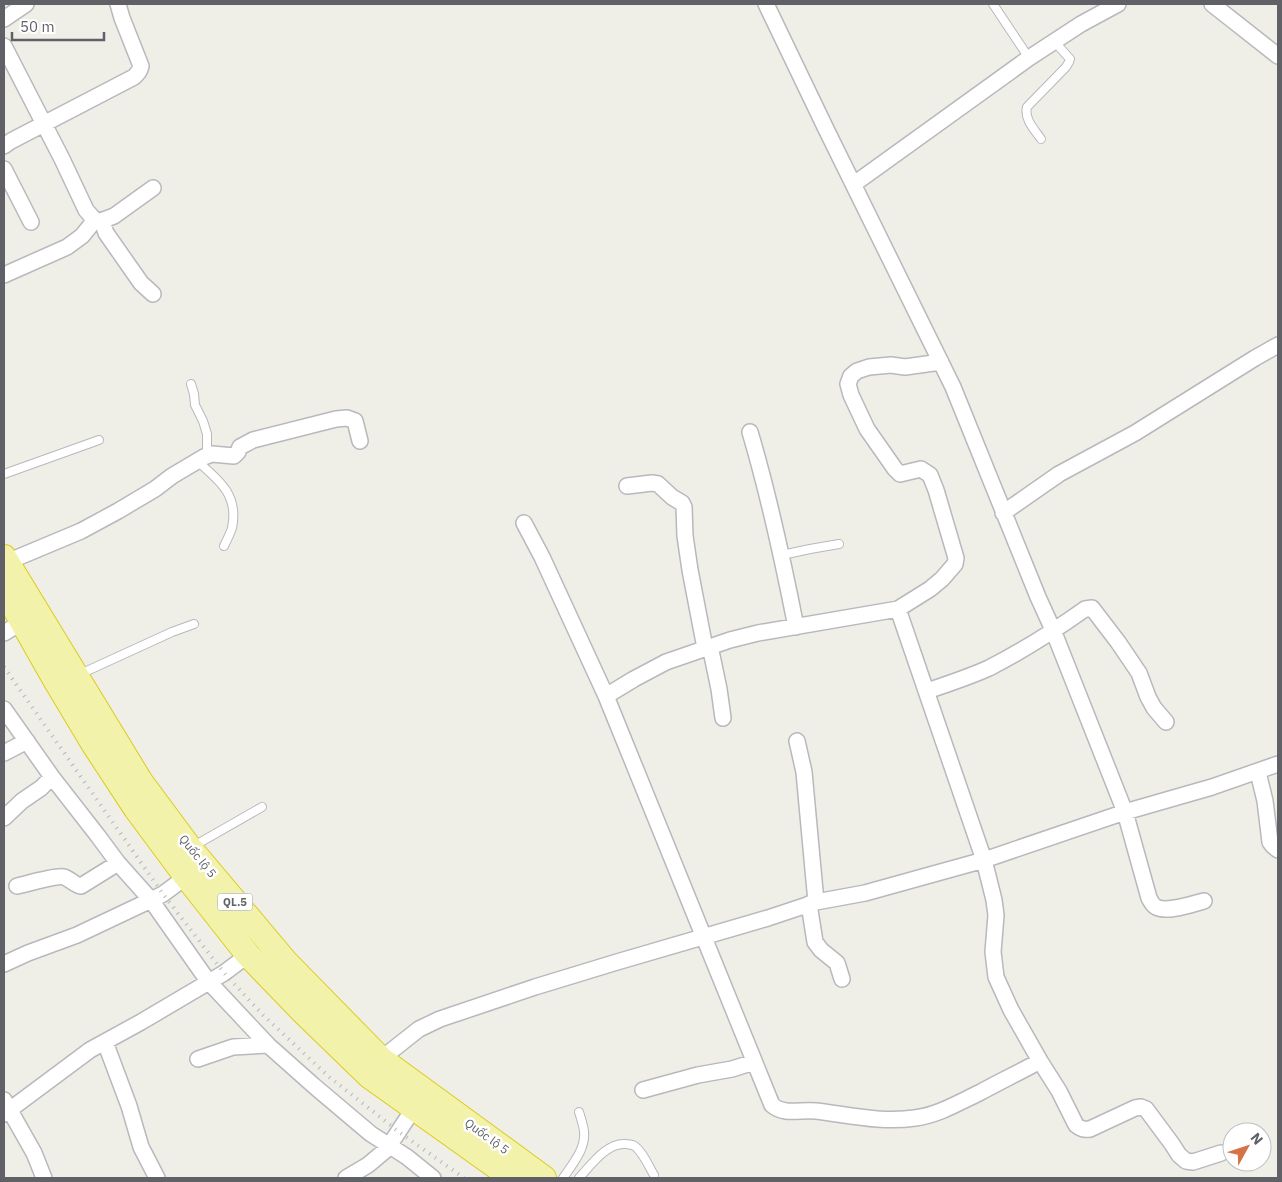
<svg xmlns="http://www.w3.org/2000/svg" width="1282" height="1182" viewBox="0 0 1282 1182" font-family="'IBM Plex Sans',sans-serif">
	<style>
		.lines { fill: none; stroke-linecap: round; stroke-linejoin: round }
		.service-casing { stroke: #b8b8bd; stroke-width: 10 }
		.minor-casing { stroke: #b8b8bd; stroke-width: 18 }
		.trunk-casing { stroke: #ddcc1a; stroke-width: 26 }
		.service { stroke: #fff; stroke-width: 8 }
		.minor { stroke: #fff; stroke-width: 15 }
		.trunk { stroke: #f2f2aa; stroke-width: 24 }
		.rail { stroke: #b5b5b6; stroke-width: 4; stroke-dasharray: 1 6; stroke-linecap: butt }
		.labels { text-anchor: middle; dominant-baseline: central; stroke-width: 5; stroke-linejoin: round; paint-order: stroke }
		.shield { fill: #fff; stroke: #8f9094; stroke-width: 1 }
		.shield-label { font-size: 11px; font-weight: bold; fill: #5f6166 }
		.street-label { font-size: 12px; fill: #5f6166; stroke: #fff }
	</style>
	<rect width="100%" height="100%" fill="#efefe8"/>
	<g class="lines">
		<g class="service-casing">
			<path id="service" d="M993,4L1029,58
				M1041,139C1034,129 1024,119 1027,107L1066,67L1069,62L1070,59L1054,41
				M191,384L194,394L195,405L203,421L207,434V456
				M197,461C219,480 239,495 232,528C230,534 227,540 224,546
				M4,474L99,440
				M782,555L810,549L839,544
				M78,675L172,632L194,624
				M192,847L262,807
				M563,1178C572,1165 586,1149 584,1131C583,1125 581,1118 579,1112
				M579,1178C591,1165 607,1142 626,1144C627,1144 632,1145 633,1145C642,1150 649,1167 654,1175"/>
		</g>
		<g class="minor-casing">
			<path id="minor" d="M766,4L826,129L953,387L1038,597L1053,630L1125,812L1149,898C1151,901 1152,905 1156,907C1167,913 1192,904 1204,901
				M1212,4L1278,56
				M4,19L26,4
				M4,46L62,159L86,210L92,217L98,222L114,216L153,188
				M4,146L11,141L134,77C138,73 140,71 141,66L122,18L118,4
				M4,169L31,222
				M854,184L1029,58L1081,24L1118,4
				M102,221L106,233L141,283L153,294
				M4,275L67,247L82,236L95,220
				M750,432C769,496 783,561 796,627
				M627,486L652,483L658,484L672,497L682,503L684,507L685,536L690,570L705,648
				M1003,513L1059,474L1135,433L1255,358L1278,345
				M524,523L542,557L606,696L772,1105C785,1116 801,1109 816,1111C849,1115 882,1123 915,1118C938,1115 958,1103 979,1093C999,1082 1020,1072 1040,1061
				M7,562L81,531L118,511L155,489L172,476L204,457L212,454L234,456L238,452L240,447L253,440L336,419L347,418L355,421L360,441
				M898,609L984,860L994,900L996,915L993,952L996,977L1011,1010L1040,1061L1059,1091L1076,1125C1081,1129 1084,1130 1090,1129L1135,1108L1141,1107L1146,1109L1172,1144L1179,1155L1186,1161L1193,1162L1221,1153
				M4,633L22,622
				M710,646L719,689L723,718
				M927,691C948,684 969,677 989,668C1022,651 1054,631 1085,609L1092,608L1118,642L1139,673L1148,697L1154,708L1166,722
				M606,696L634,679L666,662L730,640L758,633L898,609L930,589L942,579L955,564L956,558L936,490L930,475L921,469L900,474L895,469L867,429L851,395L848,384L851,376L857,371L869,367L891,365L905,367L941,362
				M4,709L52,777L98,836L118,863L151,900L208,981L268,1045L313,1085L371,1134L407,1157L433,1178
				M797,741L804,772L816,902
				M4,753L27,741
				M1258,772L1265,801L1270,842L1273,846L1278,850
				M4,818L22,801L41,788L52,777
				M17,886C26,884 58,875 64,877C70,879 75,885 81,886L118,863
				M809,904L815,942L821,950L837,963L842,979
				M4,964L28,953L77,935L151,900L163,894L186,877
				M105,1042L129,1106L141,1147L157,1178
				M198,1059L233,1047L268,1045
				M381,1059L419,1029L440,1019L535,987L617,962L768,918L816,902L865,893L984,860L1125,812L1212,787L1278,764
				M643,1090L698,1075L732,1069L754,1062
				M4,1100L34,1153L44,1178
				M4,1114L90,1050L141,1022L224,973L248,955
				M346,1178L368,1165L387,1149L414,1108"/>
		</g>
		<g class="trunk-casing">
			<path id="trunk" d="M4,557L141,782L190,848L286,962L381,1059L544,1178
				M4,590L54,678L94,745L136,809L185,875L248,955L305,1014L369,1076L512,1178"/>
		</g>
		<use href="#service" class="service"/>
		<use href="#minor" class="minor"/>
		<use href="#trunk" class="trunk"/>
		<path class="rail" d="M4,667L163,894L224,973L263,1015L328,1076L399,1132L464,1178"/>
	</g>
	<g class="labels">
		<rect class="shield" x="217.5" y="893.5" width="35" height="17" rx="4"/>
		<g class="shield-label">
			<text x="235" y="902">QL.5</text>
		</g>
		<g class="street-label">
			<text transform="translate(198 856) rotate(51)">Quốc lộ 5</text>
			<text transform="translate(487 1136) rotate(36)">Quốc lộ 5</text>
		</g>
	</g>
	<rect width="1282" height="1182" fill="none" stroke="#5f6166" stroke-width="10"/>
	<g transform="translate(1247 1147) rotate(50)"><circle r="24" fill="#ffffff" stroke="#bfc0c2"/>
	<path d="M0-4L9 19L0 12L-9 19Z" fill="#d77247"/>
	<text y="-8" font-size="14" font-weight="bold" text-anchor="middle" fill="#5f6166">N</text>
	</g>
	<path d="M12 32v8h92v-8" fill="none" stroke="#5f6166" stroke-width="2.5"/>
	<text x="20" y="32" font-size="15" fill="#5f6166" stroke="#ffffff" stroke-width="4" paint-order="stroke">50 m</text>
</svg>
